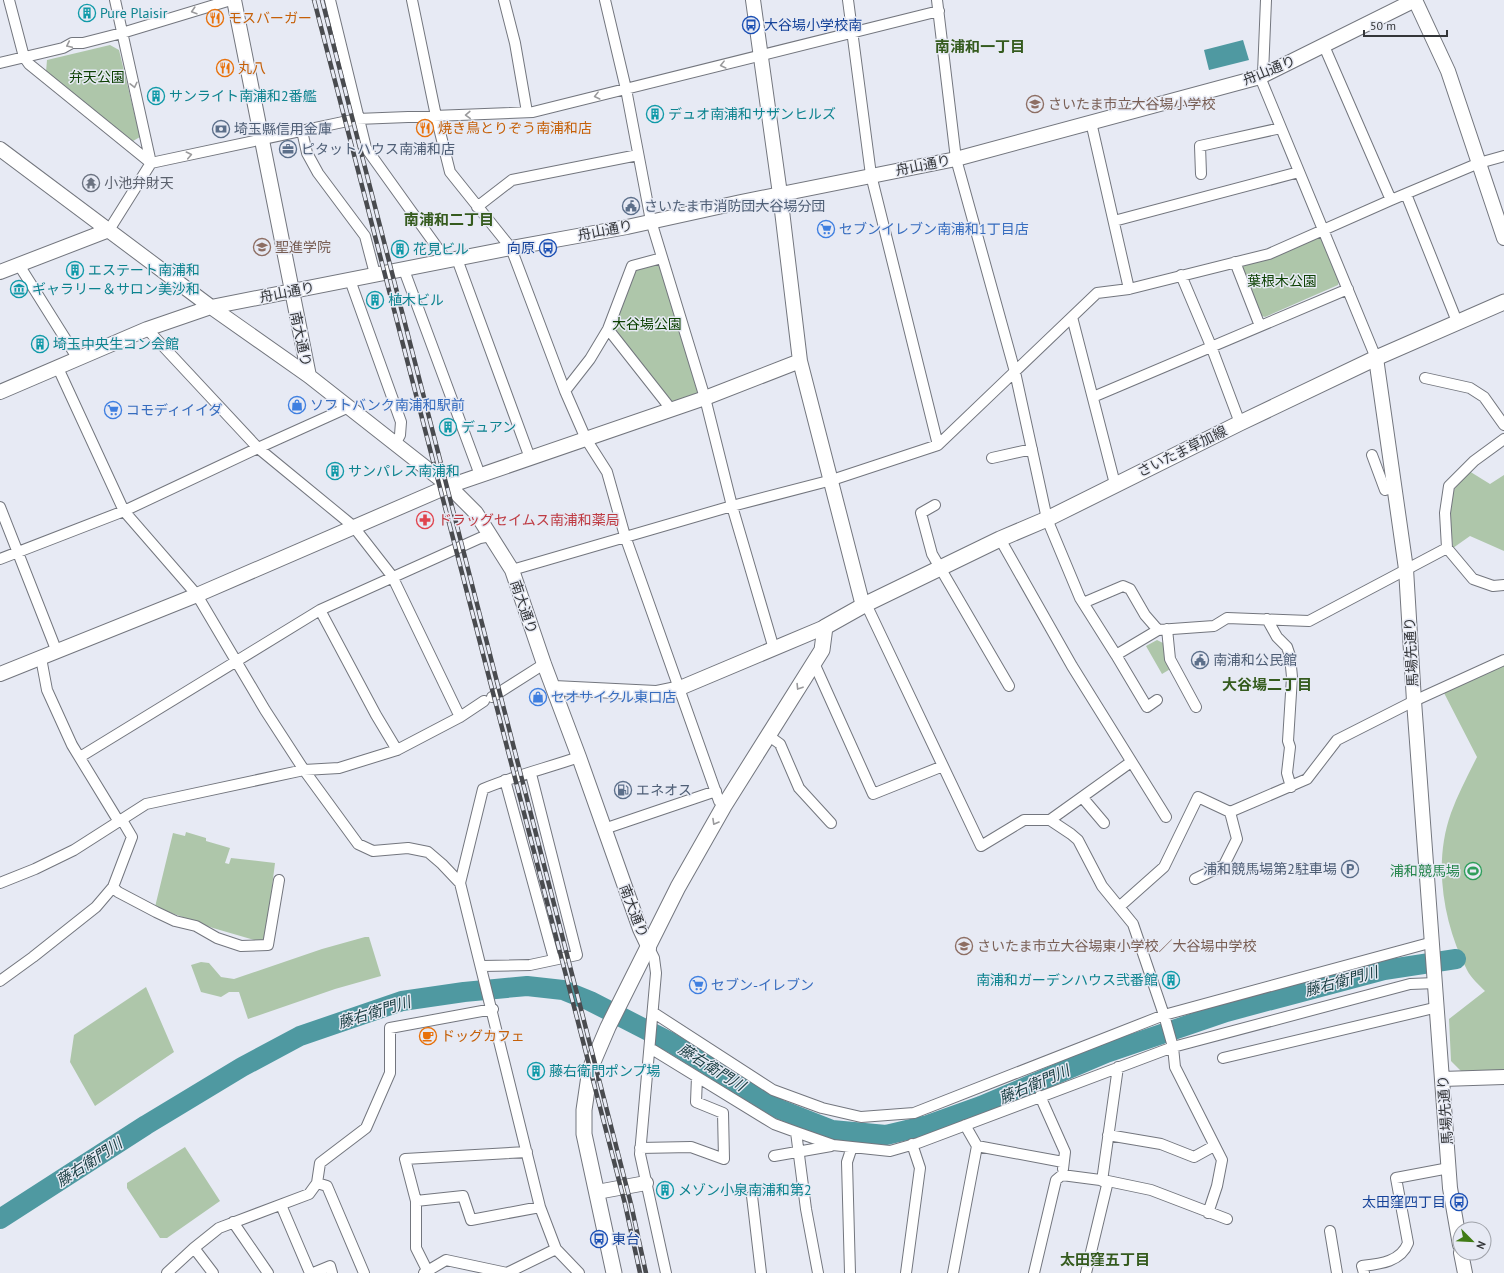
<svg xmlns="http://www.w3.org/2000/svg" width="1504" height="1273" viewBox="0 0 1504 1273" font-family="'PT Sans','Noto Sans JP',sans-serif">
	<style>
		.green { fill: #aec6aa }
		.water { fill: #4f99a1 }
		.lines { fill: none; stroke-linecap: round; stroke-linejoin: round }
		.river { stroke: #4f99a1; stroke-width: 20 }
		.street-casing { stroke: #73767e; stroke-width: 12 }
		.secondary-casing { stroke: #73767e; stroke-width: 16 }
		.primary-casing { stroke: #73767e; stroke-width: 17 }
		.street { stroke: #fff; stroke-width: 10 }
		.secondary { stroke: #fff; stroke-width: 14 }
		.primary { stroke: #fff; stroke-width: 15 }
		.rail-casing { stroke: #494b4f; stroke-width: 4.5 }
		.rail { stroke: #e7eaf4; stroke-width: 3; stroke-dasharray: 9; stroke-linecap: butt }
		.oneway { stroke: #9a9a9c }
		.labels { text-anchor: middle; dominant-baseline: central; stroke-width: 3; stroke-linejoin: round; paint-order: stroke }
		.culture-label { font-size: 14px; fill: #0d838f; stroke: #e7eaf4; text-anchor: start }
		.food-label { font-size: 14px; fill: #c56008; stroke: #e7eaf4; text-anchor: start }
		.transit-label { font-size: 14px; fill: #164399; stroke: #e7eaf4; text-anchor: start }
		.street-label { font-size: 14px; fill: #343639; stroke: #e7eaf4 }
		.park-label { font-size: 14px; fill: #0d4103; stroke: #e7eaf4 }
		.education-label { font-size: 14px; fill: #785e54; stroke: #e7eaf4; text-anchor: start }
		.service-label { font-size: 14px; fill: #4e5e75; stroke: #e7eaf4; text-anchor: start }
		.worship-label { font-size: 14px; fill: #5b616d; stroke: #e7eaf4; text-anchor: start }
		.shop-label { font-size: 14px; fill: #366cbe; stroke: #e7eaf4; text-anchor: start }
		.health-label { font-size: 14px; fill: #be3a42; stroke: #e7eaf4; text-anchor: start }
		.leisure-label { font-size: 14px; fill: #27864d; stroke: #e7eaf4; text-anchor: end }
		.neighbourhood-label { font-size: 15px; font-weight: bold; fill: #355b1e; stroke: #e7eaf4 }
		.water-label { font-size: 15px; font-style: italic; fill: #183c40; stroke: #e7eaf4 }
	</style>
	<rect width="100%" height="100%" fill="#e7eaf4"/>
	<path class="green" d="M110,45L119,50L140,137L133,141L46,72L47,60Z
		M1318,238L1323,240L1339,281L1338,285L1265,317L1262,316L1242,267L1244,265L1269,259Z
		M662,258L705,398L671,409L608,329L632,266Z
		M1469,471L1490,484L1504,475V551L1470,536L1453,548L1450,519L1453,491Z
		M1157,640L1163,643L1172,668L1162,674L1146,646Z
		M1504,663V1070L1462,1072L1451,1061L1449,1019L1485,991C1479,985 1471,978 1467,970C1443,923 1433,863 1451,813C1458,794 1468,775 1477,757L1443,691Z
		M186,832L206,838V841L230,848L225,863L229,864L231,858L275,863L265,943L213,928L155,907L173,833L185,836Z
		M365,937H369L381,976L335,989L248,1019L239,992H229L221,997L201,992L191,965L201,962L209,963L221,977L234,979L322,949Z
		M146,987L174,1052L95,1106L70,1062L74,1035Z
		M185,1147L220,1201L167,1238H160L127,1188V1183Z"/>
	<path class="water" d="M1243,40L1249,60L1209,70L1204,50Z"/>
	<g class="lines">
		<path class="river" d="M0,1219L146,1125L242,1067L300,1036L402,1001L464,992L527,986L563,990L590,1001L670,1042L779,1109L832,1130L886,1135L928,1125L981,1106L1106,1053L1226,1012L1384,970L1456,959"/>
		<g class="street-casing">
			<path id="street" d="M9,0L24,57L29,64L151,163
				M115,0L151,163
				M330,0L366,148L447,261
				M412,0L436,116L450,172L511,248L565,391L586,439L607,472L625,536L719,801L724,806
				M504,0L515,43L527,112
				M605,0L626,89L651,221L705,398L732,506L774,649
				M848,0L871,175L938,445
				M937,0L956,159L1015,372L1047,519L1080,598L1116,655L1158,630L1214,626L1227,618L1309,621L1447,548
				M1324,46L1391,200
				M0,63L63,48L72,43H83L122,33L231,0
				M1263,74L1266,0
				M1260,77L1376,358
				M1091,122L1129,289
				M302,131L307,153L318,173L365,236L375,274
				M1201,174L1200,146L1281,128
				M1406,194L1458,324
				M477,207L512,180L638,155
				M1114,221L1299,172
				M109,230L151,163L357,119L533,112L939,11
				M457,259L530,458
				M1235,262L1260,326
				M19,265L78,359
				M404,270L480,475
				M1181,275L1211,346L1240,423
				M350,280L401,422L400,435L395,444
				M1072,317L1115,484
				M147,329L258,448L353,526L392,576L460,717
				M608,329L671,409
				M58,368L124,511L197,595L265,710L304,770L358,844L373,851L408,848L428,852L442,864L460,883
				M1425,378L1470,388L1484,397L1504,425
				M565,391L590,359L608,329L632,266L662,258
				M1093,397L1348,289
				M1504,439L1474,461L1449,486L1445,513L1447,548L1473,579L1493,586L1504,585
				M1372,455L1385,490L1395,487
				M992,458L1032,449
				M935,505L921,513L932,554L1009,686
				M0,507L57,652
				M1000,539L1072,666L1166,817
				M0,559L124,511L258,448L349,407
				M512,570L732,506L832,480L938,445L1097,293L1129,289L1269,254L1391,200L1479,163L1504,156
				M1083,603L1123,586L1130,589L1145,615L1158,630
				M866,604L981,846L1024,820H1050L1071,834L1078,840L1102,886L1133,924L1164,1015L1173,1047L1175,1067L1222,1160L1217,1186L1208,1213
				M320,610L376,715L397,750
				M1267,619L1277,637L1287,647L1290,656L1292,677L1288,741L1290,747L1287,773L1291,787
				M1167,629L1170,659L1196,707
				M1116,655L1147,707L1157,700
				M41,658L47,690L72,745L119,822
				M814,663L873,794L943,766
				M492,697L544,664
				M769,736L780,744L799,788L831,823
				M80,757L320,610L480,538L491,536
				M505,780L554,959
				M1082,797L1104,823
				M1230,812L1307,779L1337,740L1414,701L1504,660
				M1050,820L1131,762
				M604,829L716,791
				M0,883L35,869L74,850L146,804L304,770L339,768L397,750L460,717L484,701
				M113,887L118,892L156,912L175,921L196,926L217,938L241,946L268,945L279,880
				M1119,907L1164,867L1198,797L1230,812L1237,839L1224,865L1195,879
				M649,948L654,958L656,973L640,1154L666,1273
				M482,966L530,965L577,955L531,774
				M0,981L33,957L96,907L113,887L132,837L122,820
				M654,1013L773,1090L822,1108L861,1117L914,1113L1164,1015L1433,942
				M650,1048L774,1124L796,1132L833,1145L890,1151L918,1143L1173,1047L1410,984L1436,983
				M1223,1058L1438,1007
				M1040,1096L1065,1152L1063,1169
				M796,1132L806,1209L818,1273
				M1108,1135L1161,1144L1194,1157L1214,1146
				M977,1146L1063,1162
				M640,1148L691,1147L724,1159L723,1113L696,1102L697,1077
				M774,1156L831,1146
				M1102,1181L1118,1067
				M317,1183L327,1186L364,1273
				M752,1196L761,1273
				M416,1201L463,1196L471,1220L540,1207
				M281,1205L310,1273
				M233,1222L268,1273
				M1330,1231L1337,1273
				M194,1248L213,1273
				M427,1270L416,1248V1201L405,1159L527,1152
				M167,1273L194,1248L219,1228L309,1194L317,1183L320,1163L366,1128L390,1073V1028L493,1009
				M313,1273L330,1266L332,1273
				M424,1273L446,1260L507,1273L556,1249
				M579,1273L556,1249L540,1207L460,883L483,789C514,776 547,768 579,757
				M850,1273L847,1162L852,1147
				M906,1273L920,1168L912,1144
				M953,1273L977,1146L965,1125
				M1034,1273L1056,1180L1062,1175L1108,1181L1151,1190L1227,1219
				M1086,1273L1108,1181
				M1364,1273L1362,1266C1379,1264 1401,1262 1408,1243L1396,1178L1449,1168"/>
		</g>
		<g class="secondary-casing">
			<path id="secondary" d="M234,0L309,376
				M753,0L780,194L800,361L863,606
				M1415,0L1448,71L1504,238
				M0,149L211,307L309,376L449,486L476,513L512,570L544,664L579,757L640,929L649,948
				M0,272L109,230
				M1376,358L1406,569L1414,701L1450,1188L1460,1245
				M0,392L147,329L211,307L511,248L627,227L741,202L956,159L1260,77L1415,0
				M0,674L197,595L449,486L705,398L800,361
				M554,688L656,693L680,688L825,627
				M1442,1079L1504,1077
				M597,1192L646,1183
				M1461,1253L1465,1273"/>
		</g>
		<g class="primary-casing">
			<path id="primary" d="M614,1273L584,1134V1110L590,1069L608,1027L678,887L724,806L822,650L825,627L866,604L1000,539L1047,519L1240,423L1376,358L1504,302"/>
		</g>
		<use href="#street" class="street"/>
		<use href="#secondary" class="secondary"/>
		<use href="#primary" class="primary"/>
		<g class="rail-casing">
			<path id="rail" d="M314,0L625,1204L640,1273
				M322,0L631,1204L646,1273"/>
		</g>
		<use href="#rail" class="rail"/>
	</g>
	<defs><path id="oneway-chevron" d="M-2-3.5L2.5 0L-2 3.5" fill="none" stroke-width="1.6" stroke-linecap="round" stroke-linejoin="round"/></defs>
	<g class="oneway">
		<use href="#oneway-chevron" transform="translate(194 11) rotate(163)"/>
		<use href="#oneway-chevron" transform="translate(69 45) rotate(155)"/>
		<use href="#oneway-chevron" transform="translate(723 65) rotate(166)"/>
		<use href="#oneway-chevron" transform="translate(134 85) rotate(77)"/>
		<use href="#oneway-chevron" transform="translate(597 96) rotate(166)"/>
		<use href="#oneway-chevron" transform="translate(468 115) rotate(178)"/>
		<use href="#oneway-chevron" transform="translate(189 155) rotate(-12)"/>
		<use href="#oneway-chevron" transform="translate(799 687) rotate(122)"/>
		<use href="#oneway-chevron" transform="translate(715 822) rotate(120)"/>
	</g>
	<defs>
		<g id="building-ring" transform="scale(0.9)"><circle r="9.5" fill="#e7eaf4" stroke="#0f9aa8" stroke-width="1.5"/><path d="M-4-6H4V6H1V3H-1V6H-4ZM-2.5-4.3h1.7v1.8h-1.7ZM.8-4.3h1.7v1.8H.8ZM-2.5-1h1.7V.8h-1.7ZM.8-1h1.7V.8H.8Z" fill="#0f9aa8"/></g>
		<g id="restaurant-ring" transform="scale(0.9)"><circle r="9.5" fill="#e7eaf4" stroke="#e8710a" stroke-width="1.5"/><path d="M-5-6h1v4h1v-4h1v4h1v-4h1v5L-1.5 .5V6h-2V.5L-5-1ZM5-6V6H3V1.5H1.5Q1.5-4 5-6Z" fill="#e8710a"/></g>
		<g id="bus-ring" transform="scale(0.9)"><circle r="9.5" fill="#e7eaf4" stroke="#1a4fb4" stroke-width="1.5"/><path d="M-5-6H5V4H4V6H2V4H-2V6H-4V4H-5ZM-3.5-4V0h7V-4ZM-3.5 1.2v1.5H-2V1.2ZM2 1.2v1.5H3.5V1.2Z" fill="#1a4fb4"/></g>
		<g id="school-ring" transform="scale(0.9)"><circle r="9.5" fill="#e7eaf4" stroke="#8d6e63" stroke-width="1.5"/><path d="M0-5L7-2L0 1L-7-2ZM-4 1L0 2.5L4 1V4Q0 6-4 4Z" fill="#8d6e63"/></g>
		<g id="bank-ring" transform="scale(0.9)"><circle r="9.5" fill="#e7eaf4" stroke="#5c6f8a" stroke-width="1.5"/><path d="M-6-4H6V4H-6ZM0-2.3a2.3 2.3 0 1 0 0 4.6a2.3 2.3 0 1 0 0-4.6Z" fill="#5c6f8a"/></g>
		<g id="office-ring" transform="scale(0.9)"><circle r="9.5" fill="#e7eaf4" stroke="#5c6f8a" stroke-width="1.5"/><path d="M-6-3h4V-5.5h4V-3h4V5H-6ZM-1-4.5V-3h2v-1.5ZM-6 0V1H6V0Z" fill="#5c6f8a"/></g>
		<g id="temple-ring" transform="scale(0.9)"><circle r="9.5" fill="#e7eaf4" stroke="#6b7280" stroke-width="1.5"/><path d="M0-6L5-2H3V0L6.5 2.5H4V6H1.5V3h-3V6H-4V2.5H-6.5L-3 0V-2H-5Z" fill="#6b7280"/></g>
		<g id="civic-ring" transform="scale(0.9)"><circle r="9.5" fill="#e7eaf4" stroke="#5c6f8a" stroke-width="1.5"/><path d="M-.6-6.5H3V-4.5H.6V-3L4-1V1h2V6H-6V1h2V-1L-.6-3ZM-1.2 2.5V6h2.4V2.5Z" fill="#5c6f8a"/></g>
		<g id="supermarket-ring" transform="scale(0.9)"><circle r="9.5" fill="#e7eaf4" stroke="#3f7fe0" stroke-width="1.5"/><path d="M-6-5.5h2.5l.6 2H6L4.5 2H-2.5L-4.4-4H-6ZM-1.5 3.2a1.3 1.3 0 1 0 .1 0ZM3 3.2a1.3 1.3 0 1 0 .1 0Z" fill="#3f7fe0"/></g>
		<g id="museum-ring" transform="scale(0.9)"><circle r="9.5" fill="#e7eaf4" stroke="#0f9aa8" stroke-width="1.5"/><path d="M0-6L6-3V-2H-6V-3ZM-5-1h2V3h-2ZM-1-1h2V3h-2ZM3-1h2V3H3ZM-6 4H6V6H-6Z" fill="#0f9aa8"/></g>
		<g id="shop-ring" transform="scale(0.9)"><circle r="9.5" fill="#e7eaf4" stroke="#3f7fe0" stroke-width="1.5"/><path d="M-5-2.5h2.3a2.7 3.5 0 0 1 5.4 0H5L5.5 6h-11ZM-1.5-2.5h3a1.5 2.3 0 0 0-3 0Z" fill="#3f7fe0"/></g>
		<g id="pharmacy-ring" transform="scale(0.9)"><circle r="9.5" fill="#e7eaf4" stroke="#e0444e" stroke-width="1.5"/><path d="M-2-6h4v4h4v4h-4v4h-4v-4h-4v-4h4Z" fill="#e0444e"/></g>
		<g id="fuel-ring" transform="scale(0.9)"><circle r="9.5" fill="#e7eaf4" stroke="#5c6f8a" stroke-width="1.5"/><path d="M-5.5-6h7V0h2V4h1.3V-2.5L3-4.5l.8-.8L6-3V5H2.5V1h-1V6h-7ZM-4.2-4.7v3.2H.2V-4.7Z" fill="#5c6f8a"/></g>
		<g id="parking-ring" transform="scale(0.9)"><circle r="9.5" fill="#e7eaf4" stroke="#5c6f8a" stroke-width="1.5"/><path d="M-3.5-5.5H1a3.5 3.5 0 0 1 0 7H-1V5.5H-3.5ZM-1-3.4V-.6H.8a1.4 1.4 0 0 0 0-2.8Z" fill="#5c6f8a"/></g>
		<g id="stadium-ring" transform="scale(0.9)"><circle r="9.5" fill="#e7eaf4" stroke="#2e9e5b" stroke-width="1.5"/><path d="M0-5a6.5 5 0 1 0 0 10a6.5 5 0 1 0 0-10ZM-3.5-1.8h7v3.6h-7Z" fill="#2e9e5b"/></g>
		<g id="cafe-ring" transform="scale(0.9)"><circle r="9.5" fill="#e7eaf4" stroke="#e8710a" stroke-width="1.5"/><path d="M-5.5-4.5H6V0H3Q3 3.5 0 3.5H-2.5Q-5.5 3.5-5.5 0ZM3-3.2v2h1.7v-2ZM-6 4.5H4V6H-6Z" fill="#e8710a"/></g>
	</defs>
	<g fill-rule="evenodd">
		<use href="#building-ring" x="87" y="13"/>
		<use href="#restaurant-ring" x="215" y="18"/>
		<use href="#bus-ring" x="751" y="25"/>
		<use href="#restaurant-ring" x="225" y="68"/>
		<use href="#building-ring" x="156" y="96"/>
		<use href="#school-ring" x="1035" y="104"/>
		<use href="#building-ring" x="655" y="114"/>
		<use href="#restaurant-ring" x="425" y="128"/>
		<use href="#bank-ring" x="221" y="129"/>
		<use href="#office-ring" x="288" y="149"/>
		<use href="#temple-ring" x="91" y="183"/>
		<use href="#civic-ring" x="631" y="206"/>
		<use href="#supermarket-ring" x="826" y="229"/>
		<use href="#school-ring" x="262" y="247"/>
		<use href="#bus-ring" x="548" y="248"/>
		<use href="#building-ring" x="400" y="249"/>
		<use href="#building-ring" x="75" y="270"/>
		<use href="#museum-ring" x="19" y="289"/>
		<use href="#building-ring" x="375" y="300"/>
		<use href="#building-ring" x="40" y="344"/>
		<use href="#shop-ring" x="297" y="405"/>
		<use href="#supermarket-ring" x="113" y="410"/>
		<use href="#building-ring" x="448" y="427"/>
		<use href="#building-ring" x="335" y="471"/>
		<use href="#pharmacy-ring" x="425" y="520"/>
		<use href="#civic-ring" x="1200" y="660"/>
		<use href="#shop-ring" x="538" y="697"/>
		<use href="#fuel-ring" x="623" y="790"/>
		<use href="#parking-ring" x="1350" y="869"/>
		<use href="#stadium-ring" x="1473" y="871"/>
		<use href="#school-ring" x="964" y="946"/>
		<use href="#building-ring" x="1171" y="980"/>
		<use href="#supermarket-ring" x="698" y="985"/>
		<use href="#cafe-ring" x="428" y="1036"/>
		<use href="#building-ring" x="536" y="1071"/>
		<use href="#building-ring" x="665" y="1190"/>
		<use href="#bus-ring" x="1459" y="1202"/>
		<use href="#bus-ring" x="599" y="1239"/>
	</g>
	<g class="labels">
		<g class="culture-label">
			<text x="100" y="13">Pure Plaisir</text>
			<text x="169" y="96">サンライト南浦和2番艦</text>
			<text x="668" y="114">デュオ南浦和サザンヒルズ</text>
			<text x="413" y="249">花見ビル</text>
			<text x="88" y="270">エステート南浦和</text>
			<text x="32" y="289">ギャラリー＆サロン美沙和</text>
			<text x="388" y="300">植木ビル</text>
			<text x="53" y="344">埼玉中央生コン会館</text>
			<text x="461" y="427">デュアン</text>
			<text x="348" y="471">サンパレス南浦和</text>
			<text x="1158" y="980" text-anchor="end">南浦和ガーデンハウス弐番館</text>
			<text x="549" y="1071">藤右衛門ポンプ場</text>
			<text x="678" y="1190">メゾン小泉南浦和第2</text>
		</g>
		<g class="food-label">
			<text x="228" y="18">モスバーガー</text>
			<text x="238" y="68">丸八</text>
			<text x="438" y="128">焼き鳥とりぞう南浦和店</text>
			<text x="441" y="1036">ドッグカフェ</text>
		</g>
		<g class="transit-label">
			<text x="764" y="25">大谷場小学校南</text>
			<text x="535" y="248" text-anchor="end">向原</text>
			<text x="1446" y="1202" text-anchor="end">太田窪四丁目</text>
			<text x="612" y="1239">東台</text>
		</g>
		<g class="street-label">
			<text transform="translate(1269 70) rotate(-22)">舟山通り</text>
			<text transform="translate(923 165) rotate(-11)">舟山通り</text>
			<text transform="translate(605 230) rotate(-11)">舟山通り</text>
			<text transform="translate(287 292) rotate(-11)">舟山通り</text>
			<text transform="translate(301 339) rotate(78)">南大通り</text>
			<text transform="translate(1182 451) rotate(-26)">さいたま草加線</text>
			<text transform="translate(524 607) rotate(71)">南大通り</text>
			<text transform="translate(1411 652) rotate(-93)">馬場先通り</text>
			<text transform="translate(634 911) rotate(69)">南大通り</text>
			<text transform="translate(1445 1110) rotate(-94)">馬場先通り</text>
		</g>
		<g class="park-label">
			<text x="97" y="77">弁天公園</text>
			<text x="1282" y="281">葉根木公園</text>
			<text x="647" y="324">大谷場公園</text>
		</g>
		<g class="education-label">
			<text x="1048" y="104">さいたま市立大谷場小学校</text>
			<text x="275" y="247">聖進学院</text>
			<text x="977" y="946">さいたま市立大谷場東小学校／大谷場中学校</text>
		</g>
		<g class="service-label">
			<text x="234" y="129">埼玉縣信用金庫</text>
			<text x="301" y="149">ピタットハウス南浦和店</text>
			<text x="644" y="206">さいたま市消防団大谷場分団</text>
			<text x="1213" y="660">南浦和公民館</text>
			<text x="636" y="790">エネオス</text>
			<text x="1337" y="869" text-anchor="end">浦和競馬場第2駐車場</text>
		</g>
		<g class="worship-label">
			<text x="104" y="183">小池弁財天</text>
		</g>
		<g class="shop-label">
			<text x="839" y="229">セブンイレブン南浦和1丁目店</text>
			<text x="310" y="405">ソフトバンク南浦和駅前</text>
			<text x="126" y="410">コモディイイダ</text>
			<text x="551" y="697">セオサイクル東口店</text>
			<text x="711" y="985">セブン-イレブン</text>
		</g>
		<g class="health-label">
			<text x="438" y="520">ドラッグセイムス南浦和薬局</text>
		</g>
		<g class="leisure-label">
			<text x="1460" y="871">浦和競馬場</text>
		</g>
		<g class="neighbourhood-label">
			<text x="980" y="46">南浦和一丁目</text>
			<text x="449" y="219">南浦和二丁目</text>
			<text x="1267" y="684">大谷場二丁目</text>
			<text x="1105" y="1259">太田窪五丁目</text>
		</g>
		<g class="water-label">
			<text transform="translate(1341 981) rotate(-15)">藤右衛門川</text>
			<text transform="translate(374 1012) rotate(-17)">藤右衛門川</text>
			<text transform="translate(712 1067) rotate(32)">藤右衛門川</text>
			<text transform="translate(1034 1084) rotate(-23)">藤右衛門川</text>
			<text transform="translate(89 1162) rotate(-33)">藤右衛門川</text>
		</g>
	</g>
	<g transform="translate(1472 1241) rotate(114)"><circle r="19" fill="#e7eaf4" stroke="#9fa2a9"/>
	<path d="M0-3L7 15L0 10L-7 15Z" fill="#417c16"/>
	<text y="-6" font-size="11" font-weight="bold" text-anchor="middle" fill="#343639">N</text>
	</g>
	<path d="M1364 30v6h83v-6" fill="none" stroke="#343639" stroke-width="2"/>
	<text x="1370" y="30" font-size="12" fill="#343639" stroke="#e7eaf4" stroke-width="3" paint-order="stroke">50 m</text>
</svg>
